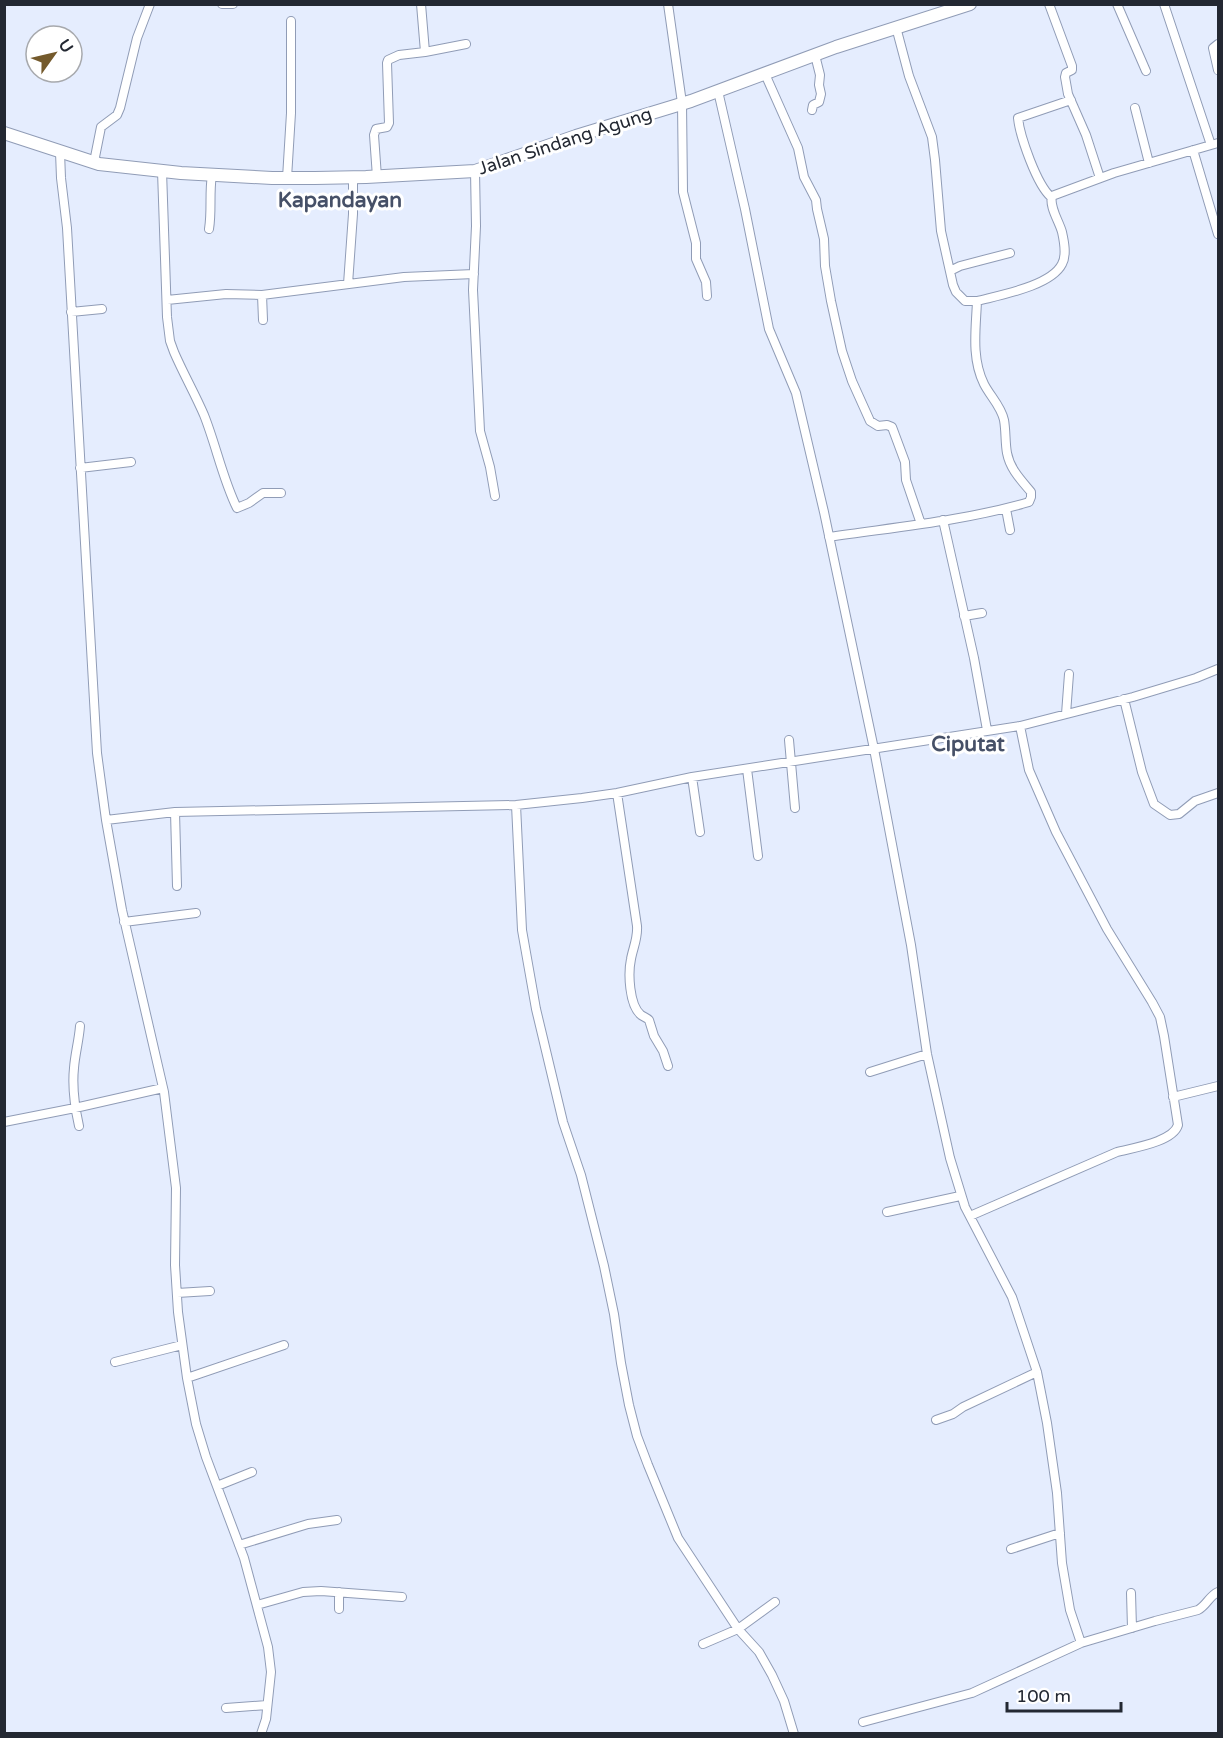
<svg xmlns="http://www.w3.org/2000/svg" width="1223" height="1738" viewBox="0 0 1223 1738" font-family="'Varela Round',sans-serif">
	<style>
		.lines { fill: none; stroke-linecap: round; stroke-linejoin: round }
		.minor-casing { stroke: #909cb6; stroke-width: 10 }
		.secondary-casing { stroke: #909cb6; stroke-width: 14 }
		.minor { stroke: #fff; stroke-width: 8 }
		.secondary { stroke: #fff; stroke-width: 12 }
		.labels { text-anchor: middle; dominant-baseline: central; stroke-width: 6; stroke-linejoin: round; paint-order: stroke }
		.street-label { font-size: 18px; fill: #232832; stroke: #fff }
		.quarter-label { font-size: 21px; font-weight: bold; fill: #465067; stroke: #fff }
	</style>
	<rect width="100%" height="100%" fill="#e5edfe"/>
	<g class="lines">
		<g class="minor-casing">
			<path id="minor" d="M222,4H233
				M668,4L682,103L683,192L696,243V259L706,282L707,296
				M1049,4L1072,66V70L1066,73L1065,77L1068,94L1086,135L1100,178
				M1117,4L1146,71
				M1164,4L1211,145L1218,143
				M896,27L909,76L932,137L935,160L941,231L953,285L956,292L965,301H977
				M1218,44L1213,48L1218,70
				M425,52L466,44
				M765,74L798,148L804,177L816,200L817,209L824,239L825,266L831,301L842,351L852,381L870,421L878,426L887,425L892,427L905,462L906,480L921,524
				M718,91L745,209L769,329L796,393L824,512L874,749L911,945L927,1054L950,1158L965,1207L1012,1297L1037,1372L1047,1423L1057,1493L1062,1563L1070,1610L1081,1643
				M1135,108L1149,163
				M812,110L813,105L819,102L821,94L819,85L820,75L815,55
				M1193,150L1218,234
				M60,152L61,178L67,228L97,753L106,820L122,910L164,1092L176,1188L175,1265L178,1312L187,1378L196,1424L206,1457L244,1558L268,1647L271,1672L266,1719L261,1734
				M94,162L101,127L117,115L120,108L137,38L150,4
				M162,171L167,317L170,341L174,352C183,373 195,394 204,415C216,445 223,480 237,508L249,503L263,493H281
				M475,171L476,226L473,290L480,431L490,467L495,496
				M377,177L374,135L376,129L387,127L389,123L387,63L388,60L399,55L425,52L421,4
				M287,178L291,113V21
				M1051,197C1037,185 1020,137 1018,118L1071,100
				M209,229C212,211 209,193 212,175
				M950,271L960,266L1010,253
				M348,284L353,214V177
				M262,295L263,320
				M167,300L226,294L262,295L404,277L474,274
				M71,312L102,309
				M80,468L131,462
				M1006,509L1010,530
				M943,520L974,658L987,730
				M829,537C896,527 964,521 1029,502L1031,497V492C1021,480 1010,469 1007,453C1005,442 1006,431 1004,420C1001,406 990,396 984,384C971,358 976,328 977,301C1000,295 1051,286 1062,264C1067,255 1064,241 1062,232C1059,221 1049,207 1052,196L1114,173L1211,145
				M964,616L982,613
				M1124,699L1142,772L1154,804L1170,815L1179,814L1195,801L1218,793
				M1066,714L1069,674
				M789,740L795,808
				M747,769L758,856
				M692,777L700,832
				M617,793L637,926C638,938 633,948 631,959C628,973 629,1005 641,1015C644,1017 647,1018 649,1020L654,1036L663,1051L668,1066
				M516,805L522,930L536,1009L563,1122L581,1175L604,1266L614,1314L621,1363L629,1405L637,1436L648,1465L678,1538L738,1629L759,1652L772,1675L784,1701L794,1734
				M175,812L177,886
				M106,820L175,812L516,805L582,798L617,793L692,777L1020,726L1133,697L1196,678L1218,669
				M124,922L196,913
				M870,1072L927,1054
				M1173,1097L1218,1086
				M4,1122L75,1108L163,1088
				M79,1126C75,1108 72,1087 74,1068C75,1054 79,1040 80,1026
				M887,1212L960,1196
				M970,1216L1117,1152C1132,1148 1173,1142 1178,1125L1164,1036L1160,1017L1152,1002L1107,929L1056,832L1029,770L1020,726
				M177,1293L210,1291
				M115,1362L182,1345
				M187,1378L284,1345
				M936,1420L953,1414L963,1407L1037,1372
				M217,1486L252,1472
				M239,1545L308,1524L337,1520
				M1011,1549L1060,1533
				M1131,1593L1132,1628
				M257,1605L303,1592L321,1591L402,1597
				M339,1609V1592
				M703,1644L738,1629L775,1602
				M226,1708L267,1705
				M863,1722L972,1693L1081,1643L1155,1621L1198,1610C1207,1605 1209,1596 1218,1592"/>
		</g>
		<g class="secondary-casing">
			<path id="secondary" d="M4,133L99,164L181,173L272,178H315L366,177L475,171L576,136L691,101L836,47L970,4"/>
		</g>
		<use href="#minor" class="minor"/>
		<use href="#secondary" class="secondary"/>
	</g>
	<g class="labels">
		<g class="street-label">
			<text transform="translate(565 141) rotate(-18)">Jalan Sindang Agung</text>
		</g>
		<g class="quarter-label">
			<text x="340" y="200">Kapandayan</text>
			<text x="968" y="744">Ciputat</text>
		</g>
	</g>
	<rect width="1223" height="1738" fill="none" stroke="#232832" stroke-width="12"/>
	<g transform="translate(54 54) rotate(56)"><circle r="28" fill="#ffffff" stroke="#a7a9ad" stroke-width="1.5"/>
	<path d="M0-4.5L10 22L0 15L-10 22Z" fill="#745a2c"/>
	<text y="-9" font-size="16" font-weight="bold" text-anchor="middle" fill="#232832">U</text>
	</g>
	<path d="M1007 1702v9h114v-9" fill="none" stroke="#232832" stroke-width="3"/>
	<text x="1016" y="1702" font-size="18" fill="#232832" stroke="#ffffff" stroke-width="4.5" paint-order="stroke">100 m</text>
</svg>
